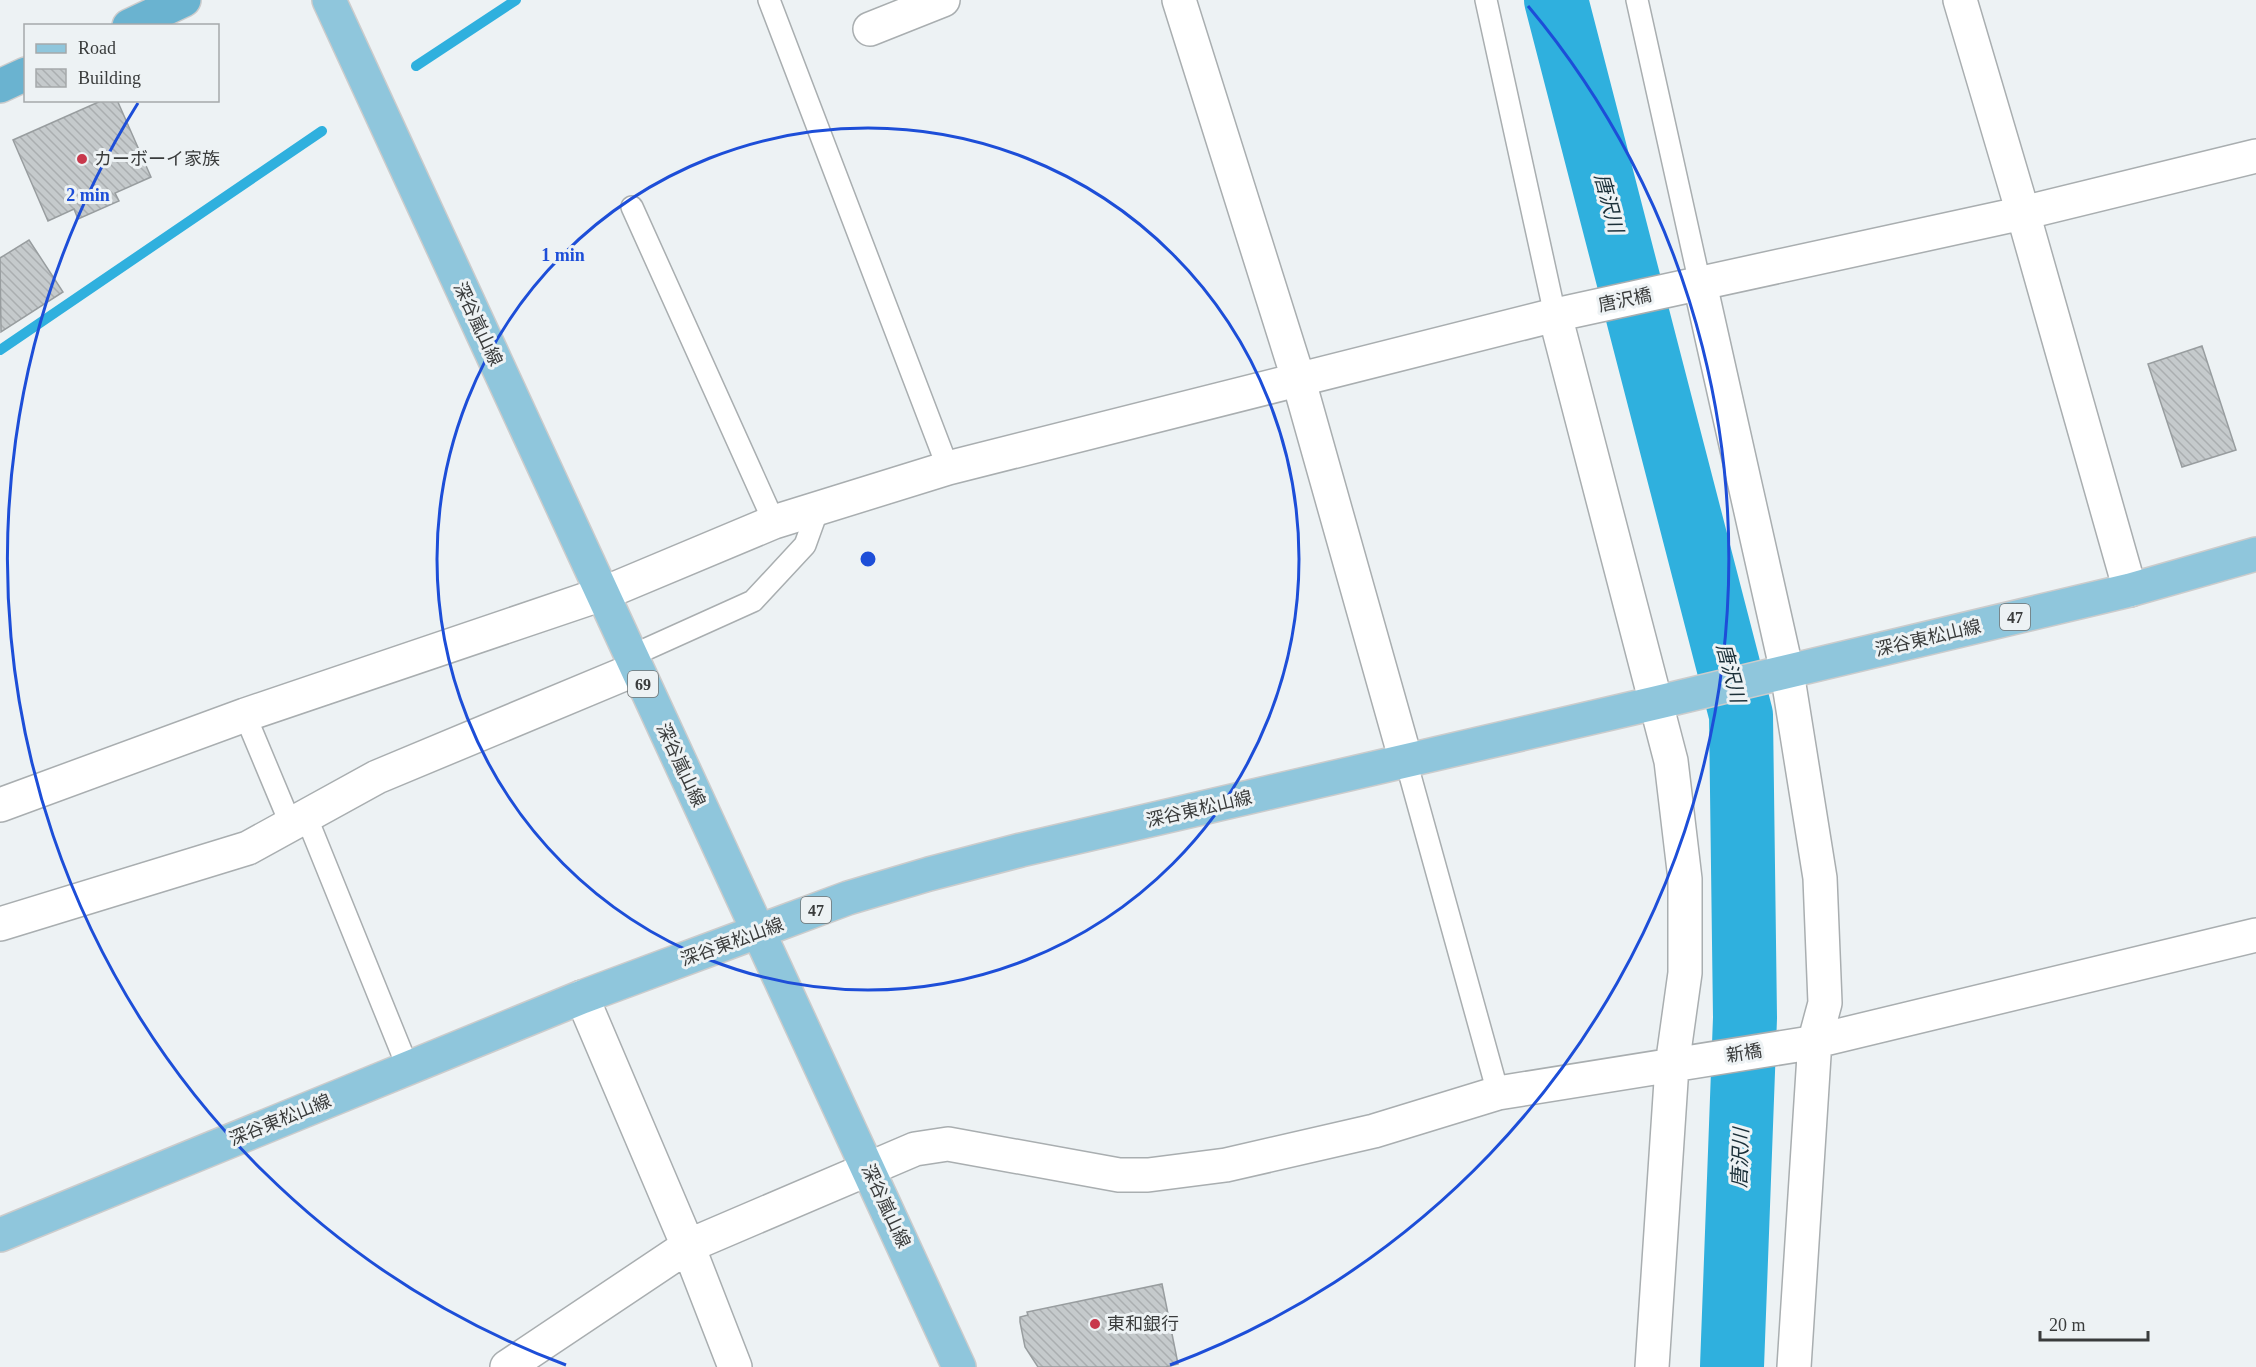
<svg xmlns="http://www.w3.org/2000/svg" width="2256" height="1367" viewBox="0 0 2256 1367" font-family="'Times New Roman','Noto Sans JP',serif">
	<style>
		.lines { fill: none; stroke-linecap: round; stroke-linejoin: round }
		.stream { stroke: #2fb0de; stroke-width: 10 }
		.river { stroke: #2fb0de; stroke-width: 64 }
		.building { fill: url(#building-back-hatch); stroke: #989d9f; stroke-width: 1.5 }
		.service-casing { stroke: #a9aeb0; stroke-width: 24 }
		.minor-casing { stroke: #a9aeb0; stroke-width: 36 }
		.primary-casing { stroke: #ccc; stroke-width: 36 }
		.trunk-casing { stroke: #ccc; stroke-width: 36 }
		.service { stroke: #fff; stroke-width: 21 }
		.minor { stroke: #fff; stroke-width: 33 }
		.primary { stroke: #8fc6dc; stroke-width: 33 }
		.trunk { stroke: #6ab3d0; stroke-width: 33 }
		.ring { fill: none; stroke: #1d4ed8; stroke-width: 3 }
		.poi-dot { fill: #c8384c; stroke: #edf2f4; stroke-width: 2 }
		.labels { text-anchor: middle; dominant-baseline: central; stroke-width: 6; stroke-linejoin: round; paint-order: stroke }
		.shield { fill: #edf2f4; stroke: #707373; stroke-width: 1.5 }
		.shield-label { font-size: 16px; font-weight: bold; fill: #3a3c3c }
		.poi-label { font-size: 18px; fill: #3a3c3c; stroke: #edf2f4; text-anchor: start }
		.street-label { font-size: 18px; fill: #3a3c3c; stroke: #edf2f4 }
		.water-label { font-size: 20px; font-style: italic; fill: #1a2f38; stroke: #edf2f4 }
		.centre { fill: #1d4ed8; stroke: #edf2f4; stroke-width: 3 }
		.ring-label { font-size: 18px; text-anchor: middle; font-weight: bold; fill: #1d4ed8; stroke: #edf2f4; stroke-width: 6; stroke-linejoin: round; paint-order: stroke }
	</style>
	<defs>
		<pattern id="building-back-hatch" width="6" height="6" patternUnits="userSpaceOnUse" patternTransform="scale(1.5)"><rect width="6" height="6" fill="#c5cacc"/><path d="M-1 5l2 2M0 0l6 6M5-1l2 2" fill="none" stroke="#aaaeb0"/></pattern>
	</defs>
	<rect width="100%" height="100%" fill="#edf2f4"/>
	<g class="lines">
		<path class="stream" d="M416,66L516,0
			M0,350L322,131"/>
		<path class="river" d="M1556,0L1741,715L1745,1018L1732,1367"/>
	</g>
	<path class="building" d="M103,100H117L151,177L115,193L119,201L78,219L74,209L48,221L13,140Z
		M29,240L63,292L1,332L0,258Z
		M2202,346L2236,450L2182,467L2148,364Z
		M1162,1284L1178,1364L1166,1367H1038L1025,1347L1020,1322V1317L1028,1315L1027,1312Z"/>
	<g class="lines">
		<g class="service-casing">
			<path id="service" d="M769,0L948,468
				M1486,0L1555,315
				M1637,0L1700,284
				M632,207L774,522
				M631,656L753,601L805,545L818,509
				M245,715L291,825
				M1406,761L1498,1093
				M306,816L408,1068"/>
		</g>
		<g class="minor-casing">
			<path id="minor" d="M1179,0L1298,378L1406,761
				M1960,0L2023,213L2130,590
				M870,29L943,0
				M1700,284L1787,672L1820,878L1825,1003L1815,1040L1794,1367
				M1555,315L1671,761L1685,879V973L1672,1066L1652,1367
				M0,805L245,715L602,594L774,522L948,468L1555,315L2023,213L2256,156
				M0,924L248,848L377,777L636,669
				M582,997L688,1246L735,1367
				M507,1367L688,1246L915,1149L948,1144L1119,1175H1148L1226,1165L1374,1131L1498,1093L1804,1044L2256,935"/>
		</g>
		<g class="primary-casing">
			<path id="primary" d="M329,0L959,1367
				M0,1235L582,997L848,898L929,874L1021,850L1655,703L2130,590L2256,554"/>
		</g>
		<g class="trunk-casing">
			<path id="trunk" d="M129,26L184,0
				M0,86L26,74"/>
		</g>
		<use href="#service" class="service"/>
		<use href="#minor" class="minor"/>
		<use href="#primary" class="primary"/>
		<use href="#trunk" class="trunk"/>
	</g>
	<g class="ring">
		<circle cx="868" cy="559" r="431"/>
		<path d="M566 1365A861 861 0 0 1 138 103M1528 6A861 861 0 0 1 1170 1365"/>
	</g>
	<g class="poi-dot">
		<circle cx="82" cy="159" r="6"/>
		<circle cx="1095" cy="1324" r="6"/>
	</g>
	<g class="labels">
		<g class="shield">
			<rect x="2000" y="604" width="30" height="26" rx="4.5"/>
			<rect x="628" y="671" width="30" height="26" rx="4.5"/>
			<rect x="801" y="897" width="30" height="26" rx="4.5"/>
		</g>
		<g class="shield-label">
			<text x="2015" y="617">47</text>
			<text x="643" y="684">69</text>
			<text x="816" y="910">47</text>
		</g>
		<g class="poi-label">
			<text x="94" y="159">カーボーイ家族</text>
			<text x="1107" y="1324">東和銀行</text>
		</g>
		<g class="street-label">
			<text transform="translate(1625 300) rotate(-12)">唐沢橋</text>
			<text transform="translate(478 324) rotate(65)">深谷嵐山線</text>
			<text transform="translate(1928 638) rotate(-13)">深谷東松山線</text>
			<text transform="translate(681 765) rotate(65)">深谷嵐山線</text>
			<text transform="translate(1199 809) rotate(-13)">深谷東松山線</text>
			<text transform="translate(732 942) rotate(-20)">深谷東松山線</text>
			<text transform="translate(1744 1053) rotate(-9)">新橋</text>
			<text transform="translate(280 1120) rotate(-22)">深谷東松山線</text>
			<text transform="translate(886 1206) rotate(65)">深谷嵐山線</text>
		</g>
		<g class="water-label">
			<text transform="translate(1609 203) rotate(75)">唐沢川</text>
			<text transform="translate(1731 673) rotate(75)">唐沢川</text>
			<text transform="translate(1740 1158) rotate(-88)">唐沢川</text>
		</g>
	</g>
	<circle cx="868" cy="559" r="9" class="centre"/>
	<g class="ring-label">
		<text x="88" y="201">2 min</text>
		<text x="563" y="261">1 min</text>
	</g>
	<rect x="24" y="24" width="195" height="78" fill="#edf2f4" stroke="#a5a9aa" stroke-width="1.5"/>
	<rect x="36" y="44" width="30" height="9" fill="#8fc6dc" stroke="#a5a9aa" stroke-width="1.5"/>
	<text x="78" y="54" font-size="18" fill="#3a3c3c">Road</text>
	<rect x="36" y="69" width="30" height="18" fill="url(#building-back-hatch)" stroke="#a5a9aa" stroke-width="1.5"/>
	<text x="78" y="84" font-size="18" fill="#3a3c3c">Building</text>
	<path d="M2040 1331v9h108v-9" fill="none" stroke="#3a3c3c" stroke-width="3"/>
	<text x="2049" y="1331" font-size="18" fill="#3a3c3c" stroke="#edf2f4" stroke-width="4.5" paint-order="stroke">20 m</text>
</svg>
